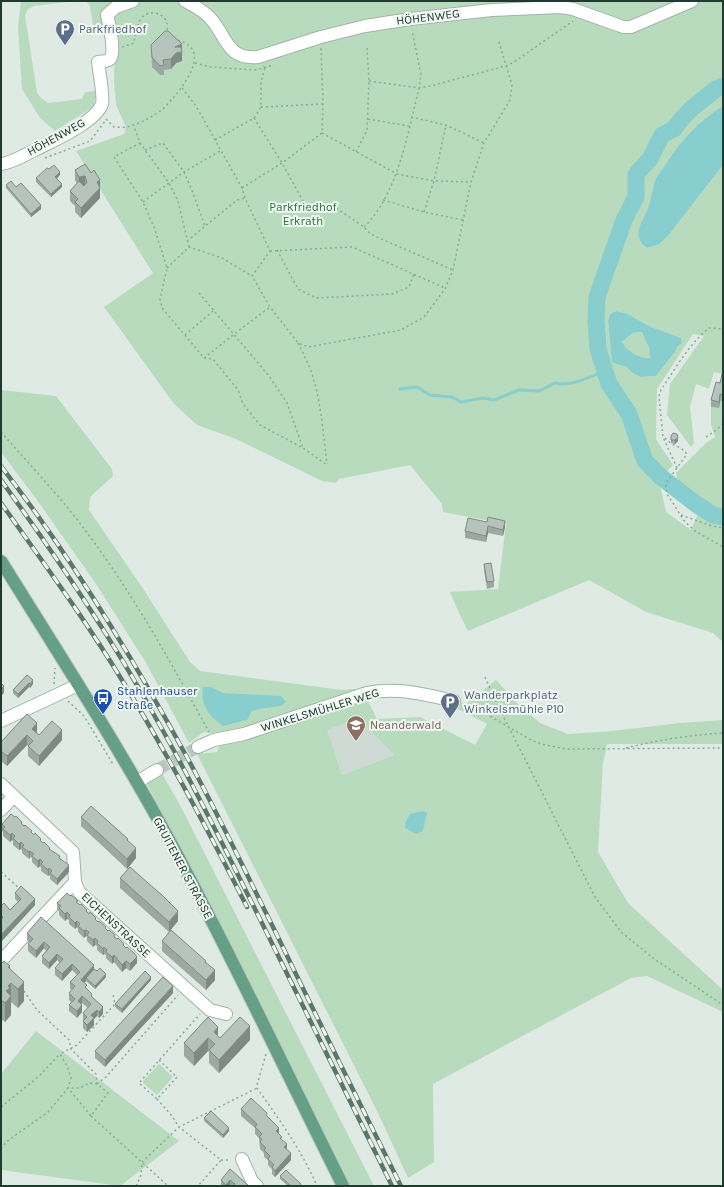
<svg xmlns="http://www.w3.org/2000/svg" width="724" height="1187" viewBox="0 0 724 1187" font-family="Karla,sans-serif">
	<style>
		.built { fill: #cedad3 }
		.green { fill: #b9dbbd; fill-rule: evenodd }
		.water { fill: #88cecf; fill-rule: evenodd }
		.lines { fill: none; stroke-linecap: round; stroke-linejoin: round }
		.stream { stroke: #88cecf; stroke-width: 3 }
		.river { stroke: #88cecf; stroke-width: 17 }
		.minor-tunnel { stroke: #bac7c0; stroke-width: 12; stroke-dasharray: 12 6; stroke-linecap: butt }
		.minor-casing { stroke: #a3b2aa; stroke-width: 14 }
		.major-casing { stroke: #bcc4c1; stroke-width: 14 }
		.path { stroke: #81ad99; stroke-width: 1.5; stroke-dasharray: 2 3; stroke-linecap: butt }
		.minor { stroke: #fff; stroke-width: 12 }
		.major { stroke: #659f88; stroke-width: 12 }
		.rail-casing { stroke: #5b766b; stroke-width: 4.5 }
		.rail { stroke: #f0f7f2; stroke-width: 3; stroke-dasharray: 9; stroke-linecap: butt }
		.wall { fill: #9ca9a3 }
		.shaded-wall { fill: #7f8a84 }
		.building { fill: #b5c5bd; stroke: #7f8a84 }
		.labels { text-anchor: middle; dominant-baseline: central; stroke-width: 4; stroke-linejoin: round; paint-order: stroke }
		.street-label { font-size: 12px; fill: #213a30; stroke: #f0f7f2 }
		.service-label { font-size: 12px; fill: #4e5e75; stroke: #f0f7f2; text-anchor: start }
		.park-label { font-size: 12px; fill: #2c703d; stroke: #f0f7f2 }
		.transit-label { font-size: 12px; fill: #164399; stroke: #f0f7f2; text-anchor: start }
		.education-label { font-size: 12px; fill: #785e54; stroke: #f0f7f2; text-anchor: start }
	</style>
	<rect width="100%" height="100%" fill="#e0eae4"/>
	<path class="built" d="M358,718L394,755L342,775L326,729Z"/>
	<path class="green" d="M21,1H76L34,6L28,9L25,15L37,93L41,98L48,103L82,99L85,92L94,91L97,93L93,107L55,131L40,118L22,89L18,27Z
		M86,1H124L115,4L107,31L98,35L94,32L90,6Z
		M146,1C162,1 181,0 195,8C203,14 211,22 216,31C222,42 227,57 242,60C247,61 252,60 257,59C290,49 323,38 357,30C422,16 490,13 556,9L570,11L615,27L620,24L571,6L559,4L462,9L366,22L260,53H245L231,47L221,28L209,11L194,1H723V106C699,120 681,142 665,165C662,170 657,175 655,181C652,189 651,199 648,208C642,223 630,236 647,248L658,245L668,236L723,165V374L714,372L709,389L696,384L690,407L694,443L691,447L667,415L670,384L704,336L693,334L657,389L656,439L673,465L659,480L666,512L691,530L700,509L671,487L677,479L676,473L706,443L715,437L711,424V407L719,408L720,401L723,402V642L713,633L646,612L589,580L468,631L459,613L450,592L498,589L506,524L443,512L442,504L410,465L339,479L336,483L322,481L236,439L197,425L174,404L104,307L153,273L76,151L124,134L126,127L116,105L114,81L115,41L113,15C119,5 135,2 146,1ZM616,311L628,314L649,326L681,338L682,343L678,346L675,352L656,376L641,377L634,374L626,367L612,361L608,321L610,314Z
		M642,332L649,348L651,358C639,358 628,352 622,342L633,333Z
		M1,390L56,396L112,469L113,476L90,497L89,510L142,587L190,662L200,671L342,690L355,689L356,691L224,735L204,732L189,743L145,661L94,581L37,500L1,452Z
		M496,680L518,704L540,723L568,734L612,731L680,723L723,720V744H607L603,763L598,852L628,903L723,990V1012L647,976L631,978L433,1084L434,1162L408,1178L379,1115L197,754L217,752L219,746L250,738L362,700L368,701L377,719L420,717L475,745L487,724L443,701L467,703ZM358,718L394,755L342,775L327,730Z
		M161,772L180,805L374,1186H349L284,1054L145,780Z
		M36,1031L179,1141L120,1186L1,1170V1074Z
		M159,1064L173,1077L157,1095L142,1082Z"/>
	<path class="water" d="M723,106V165L668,236L658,245L647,248C630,236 642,223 648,208C651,199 652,190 655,181C657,175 662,170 665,165C680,142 699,120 723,106Z
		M616,311L628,314L649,326L681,338L682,343L678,346L675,352L656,376L641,377L634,374L626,367L612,362L608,321L610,314ZM642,332L649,348L650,358C639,358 628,352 622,342L633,333Z
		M203,687H211L223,693L281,696L286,702L281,706L265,708L252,711L247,720L223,726C209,716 200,705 203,687Z
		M424,811L427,813L423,831L416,834L405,828V823L410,814Z"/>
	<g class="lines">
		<path class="stream" d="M400,389L417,387L430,395L452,397L461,402L483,398L494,400L519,390L539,391L555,383C569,387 592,377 605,370"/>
		<path class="river" d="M723,86L716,89L691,109L680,121L674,129L662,135L650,159L636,174V197L624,220L597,297L596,321L598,349L609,384L629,414L645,461L661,477L696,504L713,515L723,517"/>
		<path class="minor-tunnel" d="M157,770L198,747"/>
		<g class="minor-casing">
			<path id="minor" d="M185,1C195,6 204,11 211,19C227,37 227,60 258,57L321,37L365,26L410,19L492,10L561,7L573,9L615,24L623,27H631L692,1
				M1,164C12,163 24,155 35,150C52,141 95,123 102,104C104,97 99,71 98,62C102,61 107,62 110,59C116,53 109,23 107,15L116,7L133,1
				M1,721L78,685
				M198,747L214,740L244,734L367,693C399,687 422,694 454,701
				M137,782L157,770
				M1,784L73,852L75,882L79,892L210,1010L226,1014
				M1,810L14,796
				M1,961L75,882
				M242,1159L252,1181L257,1186"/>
		</g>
		<g class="major-casing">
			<path id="major" d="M1,561C59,654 119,747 171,843C232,956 286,1072 343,1186"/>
		</g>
		<path class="path" d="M122,47L134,43C135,35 136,26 141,19C147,9 164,12 167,23C168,25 167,29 167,32
			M195,63L211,67L255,70L274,65
			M369,81L419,88L430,86L506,66L514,62L573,21
			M182,88L196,106L242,188L245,198L270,251L252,276L270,307L298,343L308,347L401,330L424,317L445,289L453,270L471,182L484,143L510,100L512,85L498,39
			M261,107L323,104
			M411,117L446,125L484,143
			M254,118L282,163L308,210L336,208L364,227L370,234L453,270
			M106,119L114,127C118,127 123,128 126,127C138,125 150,118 160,111C165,108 169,102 173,98C187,82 211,48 177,40
			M368,119L409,126
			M133,124L140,143L114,157L143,202L154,227L167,268L160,299L162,308L204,358L213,359L238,390L243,404L260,425L303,448L327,465
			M322,133L397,174L434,181L471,182
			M215,140L254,118L261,107V82L265,67L263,66
			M140,143L169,183L178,201L189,247
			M145,150L163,143L184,172L191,188L205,226
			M356,152L367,130L369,81L367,48
			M45,158L90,141L106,120
			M242,188L282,163L322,133L323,104L321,48
			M383,200L424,212L463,220
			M143,202L184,172L220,151
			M424,212L434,181L446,125
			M364,227C398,194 408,132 419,88L421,75L412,30
			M187,241L237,200L245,198
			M277,250L298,289L316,298L392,294L409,287L414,274
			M270,251L352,247L445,288
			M167,268L189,247L222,258L252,276
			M199,293L269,376L287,403L303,448
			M185,335L213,311
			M298,343C302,351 306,359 310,368C321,399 323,432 327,464
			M204,358L242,328L270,307
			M1,432C28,463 57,493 82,526C131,590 170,661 209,732
			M706,437L718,429L723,423
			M665,438C673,447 680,445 687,454L666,483V489L667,494L685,522L695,531L723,547
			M677,468L663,437L659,396L661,390C675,369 689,344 709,328L723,329
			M681,515L712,526L723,528
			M485,677L495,700L595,897L621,932L653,958L723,1005
			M54,684L55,668
			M68,701L84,716L114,766
			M463,704L483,712L531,740L541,744L566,749L723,748
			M626,748C658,740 690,735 723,733
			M1,872L20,889
			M24,991L37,1010L69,1040L71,1049L96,1074L97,1084
			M266,1054L257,1085V1088C279,1119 302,1151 317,1186
			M159,1060L177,1077L157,1099L139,1083L200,1014
			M97,1084L106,1077L178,995
			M157,1099L172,1116L179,1127L257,1088
			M1,1107L38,1077L60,1054
			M91,1116L168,1186
			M1,1149L6,1142L48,1112L68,1088H80L89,1083L97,1084L108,1093L91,1116L68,1088L71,1078L67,1066L60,1054L77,1045L115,1004L113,994
			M221,1160H231
			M136,1186L141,1175L142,1162L179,1127L221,1160L198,1186"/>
		<use href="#minor" class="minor"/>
		<use href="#major" class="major"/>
		<g class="rail-casing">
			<path id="rail" d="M1,466C71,557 133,658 188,759C219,816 247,875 276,933C317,1018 359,1102 401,1186
				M1,480C57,558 112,638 158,722C194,785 226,851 259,917C303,1007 348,1096 392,1186
				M1,503C43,562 87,622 125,685C169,757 209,832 247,907"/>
		</g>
		<use href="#rail" class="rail"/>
	</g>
	<path class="wall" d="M182,44V61L176,63L171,69L164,70V75H160L152,67L151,45Z
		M49,169L60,175L57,178L62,187L51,197L36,182V178Z
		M75,170L91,173L100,180V198L81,218L75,212V206L70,201V191L77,184L75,180Z
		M6,185L16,187L41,209L31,217L6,188Z
		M723,370V402L720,401L719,408L711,407V400L720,383Z
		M671,436L678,441L675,444L671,443Z
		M468,518L505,527L503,536L488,533L486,542L465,538V531Z
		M484,564L494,581V587L487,589L484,571Z
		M27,675L33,684L30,688L29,687L18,698L13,693V690Z
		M27,714L37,733V734L39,735L62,740L39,766L28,756V746L27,745L7,766L1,761V742Z
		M15,817L60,859L69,872L57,885L50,879V876L49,875L48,876L41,871V868L40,866L38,868L32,862V858L30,857L29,859L22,853V850L21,849L19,850L13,845V841L12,840L10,842L3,836V832L2,831V824Z
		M81,817L128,841L136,858L127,869L81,826Z
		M120,878L178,921L169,932L120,888Z
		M15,893L35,905L1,942V906L10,910L18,902L15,899Z
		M57,903H78L124,946L137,963L130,971L126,968L122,972L114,962L112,964L106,958V955L104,954L103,955L97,950V946L95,945L93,947L87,941V937L86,936L84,938L78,932V929L77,927L75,929L69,924V920L67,919L65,921L59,915V911L57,910Z
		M41,917L94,969L106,977L95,989L86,981L84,983L87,989L103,1014L99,1018L97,1016L94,1019V1025L87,1032L83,1028V1013L88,1008L82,1003L81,1004L82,1012L77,1018L69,1011V1005L71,1002L69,1000V993L72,990L70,989V982L77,975L72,970L62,981L55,975V968L60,963L57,960L49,969L42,963V956L46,951L44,948L36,958L28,951V944L29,943L27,940V933Z
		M162,941L206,962L215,980L206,990L162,951Z
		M1,961L10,969L24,1001L18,1008L11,1002V1015L5,1022L1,1019Z
		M151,980L122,1013L115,1007V1004Z
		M173,993L105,1067L95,1058V1051Z
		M208,1017L218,1037L220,1038L250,1040L219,1073L209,1063V1052L208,1051L194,1066L184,1056V1043Z
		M241,1109L267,1117L279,1134L287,1150L291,1160L275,1177L272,1174V1169L268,1165V1160L264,1157V1153L260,1149L259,1138L255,1134V1128L241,1116Z
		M204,1118L229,1131L223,1138L204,1121Z
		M230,1169L249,1186H221V1180Z
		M280,1176L301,1186H288L280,1179Z"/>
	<path class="shaded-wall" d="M182,44V61L176,63L171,69V59L175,47Z
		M60,172V175L55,180V177Z
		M85,176V185L79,187V177Z
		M100,180V198L81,218V208L97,182Z
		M62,184V187L51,197V194Z
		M41,205V209L31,217V214Z
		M720,394V401L719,408V402Z
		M678,438V441L675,444V440Z
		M505,521V527L503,536V530Z
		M488,526V533L486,542V536Z
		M33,680V684L30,688V684Z
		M29,683V687L18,698V694Z
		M4,686V693L1,696V689Z
		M37,723V733L32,739V729Z
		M62,730V740L39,766V756Z
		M27,735V745L7,766V756Z
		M12,833V840L10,842V835Z
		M21,842V849L19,850V844Z
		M136,848V858L127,869V859Z
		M30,851V857L29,859V852Z
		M40,859V866L38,868V861Z
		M69,865V872L57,885V879Z
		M49,868V875L48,876V870Z
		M35,899V905L1,942V935Z
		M178,911V921L169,932V922Z
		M67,912V919L65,921V914Z
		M77,921V927L75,929V923Z
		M86,930V936L84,938V931Z
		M95,938V945L93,947V940Z
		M44,942V948L36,958V951Z
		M104,947V954L103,955V949Z
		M57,954V960L49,969V963Z
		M114,955V962L112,964V957Z
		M137,957V963L130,971V964Z
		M126,961V968L122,972V965Z
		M72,964V970L62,981V974Z
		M94,965V972L86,978V981L81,987V980Z
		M10,966V985L11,983V1015L5,1022V1003L8,967Z
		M215,970V980L206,990V980Z
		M106,974V977L95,989V986Z
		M151,977V980L122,1013V1009Z
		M24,982V1001L18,1008V989Z
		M173,986V993L105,1067V1060Z
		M82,996V1003L78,1007V1001Z
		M82,1005V1012L77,1018V1011Z
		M103,1007V1014L99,1018V1012Z
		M97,1010V1016L94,1019V1025L87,1032V1025L91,1015Z
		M250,1026V1040L219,1073V1060Z
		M218,1027V1040L214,1032Z
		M208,1038V1051L194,1066V1053Z
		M229,1128V1131L223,1138V1135Z
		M279,1128V1135L276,1131Z
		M287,1144V1151L284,1147Z
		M291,1153V1160L275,1177V1171Z
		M230,1180V1186H226V1185Z"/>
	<path class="building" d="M165,31H168L182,44L175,47H181L182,52L176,53L171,59L163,60L164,65L160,66L152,57L151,45Z
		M85,164L91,173L94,170L100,180L97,182L100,188L81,208L75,202L78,199L70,191L79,181L84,186L87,182L85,176L79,177L75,170Z
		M54,165L60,172L55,177L62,184L51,194L36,178L47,168L49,169Z
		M11,181L16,187L21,183L41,205L31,214L6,185Z
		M723,370V395L720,394L719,402L711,400L716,382L720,383Z
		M673,433L677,434L678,438L675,440H671V436Z
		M488,517L505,521L503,530L488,526L486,536L465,531L468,518L487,522Z
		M491,563L494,581L487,582L484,564Z
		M27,675L33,680L30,684L29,683L18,694L13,690Z
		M1,683L4,686L1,689Z
		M27,714L37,723L32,729L39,735L52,721L62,730L39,756L28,746L33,741L27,735L7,756L1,751V742Z
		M91,806L128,839L127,840L136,848L127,859L81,817Z
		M11,814L15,817L16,816L22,822L21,823L24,826L25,825L32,831L31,832L34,835L35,833L41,839L40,840L43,843L44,842L50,848L49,849L60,856L59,858L69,865L57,879L50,873L52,871L49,868L48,870L41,864L43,862L40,859L38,861L32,856L34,854L30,851L29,852L22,847L24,845L21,842L19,844L13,838L15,836L12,833L10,835L3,829L5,827L2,824Z
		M130,867L148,883L162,895L178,911L169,922L120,878Z
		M21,886L35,899L1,935V920L3,917L1,915V906L4,903L10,910L21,899L15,893Z
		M67,893L70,896L71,895L78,901L76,902L80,905L81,904L87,910L86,911L89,914L90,912L96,918L95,919L98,922L99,921L106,927L105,928L108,931L109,930L115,935L114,937L117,939L118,938L124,944L123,945L126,948L127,947L134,953L137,957L130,964L126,961L122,965L114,955L112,957L106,952L107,950L104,947L103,949L97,943L98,941L95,938L93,940L87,935L89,932L86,930L84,931L78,926L80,924L77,921L75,923L69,917L70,915L67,912L65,914L59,908L61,906L57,903Z
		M41,917L94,965L81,980L87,985L85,987L92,994L91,996L103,1007L99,1012L97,1010L91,1015L94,1018L87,1025L83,1021L87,1017L83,1013L91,1004L82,996L78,1001L82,1005L77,1011L69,1005L75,999L69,993L75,986L70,982L80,972L72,964L62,974L55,968L63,959L57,954L49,963L42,956L50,947L44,942L36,951L28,944L33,939L27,933Z
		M171,930L206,961L205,962L215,970L206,980L162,941Z
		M1,961L3,963L4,961L10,966L8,967L24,982L18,989L11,983L8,986L10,988L6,991L11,996L5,1003L1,1000Z
		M100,968L106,974L95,986L86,978L94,969L97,971Z
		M145,971L151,977L122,1009L115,1004Z
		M163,977L173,986L105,1060L95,1051Z
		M208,1017L218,1027L214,1032L220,1038L240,1017L250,1026L219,1060L209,1050L215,1044L208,1038L194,1053L184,1043Z
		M251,1098L267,1113L266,1115L279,1128L276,1131L282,1137L280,1138L287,1144L284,1147L291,1153L275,1171L272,1167L274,1165L268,1159L270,1156L264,1150L266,1148L260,1142L262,1139L259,1137L262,1134L255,1127L257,1124L241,1109Z
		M211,1111L229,1128L223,1135L204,1118Z
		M230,1169L249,1186H233L235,1184L230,1180L226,1185L221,1180Z
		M286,1170L301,1184L300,1186H291L280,1176Z"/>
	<defs>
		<g id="parking-pin" transform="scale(1)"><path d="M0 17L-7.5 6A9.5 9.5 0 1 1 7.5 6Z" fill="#5c6f8a" stroke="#f0f7f2"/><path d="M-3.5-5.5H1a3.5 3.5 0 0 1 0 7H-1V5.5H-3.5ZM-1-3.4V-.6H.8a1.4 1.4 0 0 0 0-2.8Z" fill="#fff"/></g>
		<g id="bus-pin" transform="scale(1)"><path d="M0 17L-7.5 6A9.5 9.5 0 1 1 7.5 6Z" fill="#1a4fb4" stroke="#f0f7f2"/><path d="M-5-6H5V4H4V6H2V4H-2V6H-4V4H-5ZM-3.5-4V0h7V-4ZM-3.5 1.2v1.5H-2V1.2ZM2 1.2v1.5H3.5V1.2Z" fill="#fff"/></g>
		<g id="school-pin" transform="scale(1)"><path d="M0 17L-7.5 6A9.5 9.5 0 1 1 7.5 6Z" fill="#8d6e63" stroke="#f0f7f2"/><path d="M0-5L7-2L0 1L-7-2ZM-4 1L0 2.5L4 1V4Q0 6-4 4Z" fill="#fff"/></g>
	</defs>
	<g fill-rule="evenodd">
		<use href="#parking-pin" x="65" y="29"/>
		<use href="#bus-pin" x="103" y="698"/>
		<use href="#parking-pin" x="450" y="702"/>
		<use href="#school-pin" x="356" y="725"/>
	</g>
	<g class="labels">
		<g class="street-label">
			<text transform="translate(428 17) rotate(-7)">HÖHENWEG</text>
			<text transform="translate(56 137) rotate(-29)">HÖHENWEG</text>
			<text transform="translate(320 710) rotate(-17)">WINKELSMÜHLER WEG</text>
			<text transform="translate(183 868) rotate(62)">GRUITENER STRASSE</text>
			<text transform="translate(116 925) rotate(43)">EICHENSTRASSE</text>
		</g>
		<g class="service-label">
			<text x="79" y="29">Parkfriedhof</text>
			<text x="464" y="695">Wanderparkplatz<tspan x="464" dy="14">Winkelsmühle P10</tspan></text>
		</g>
		<g class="park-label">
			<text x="303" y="207">Parkfriedhof<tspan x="303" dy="14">Erkrath</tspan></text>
		</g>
		<g class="transit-label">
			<text x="117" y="691">Stahlenhauser<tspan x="117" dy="14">Straße</tspan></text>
		</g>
		<g class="education-label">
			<text x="370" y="725">Neanderwald</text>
		</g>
	</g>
	<rect width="724" height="1187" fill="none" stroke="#213a30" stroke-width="4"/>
</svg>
